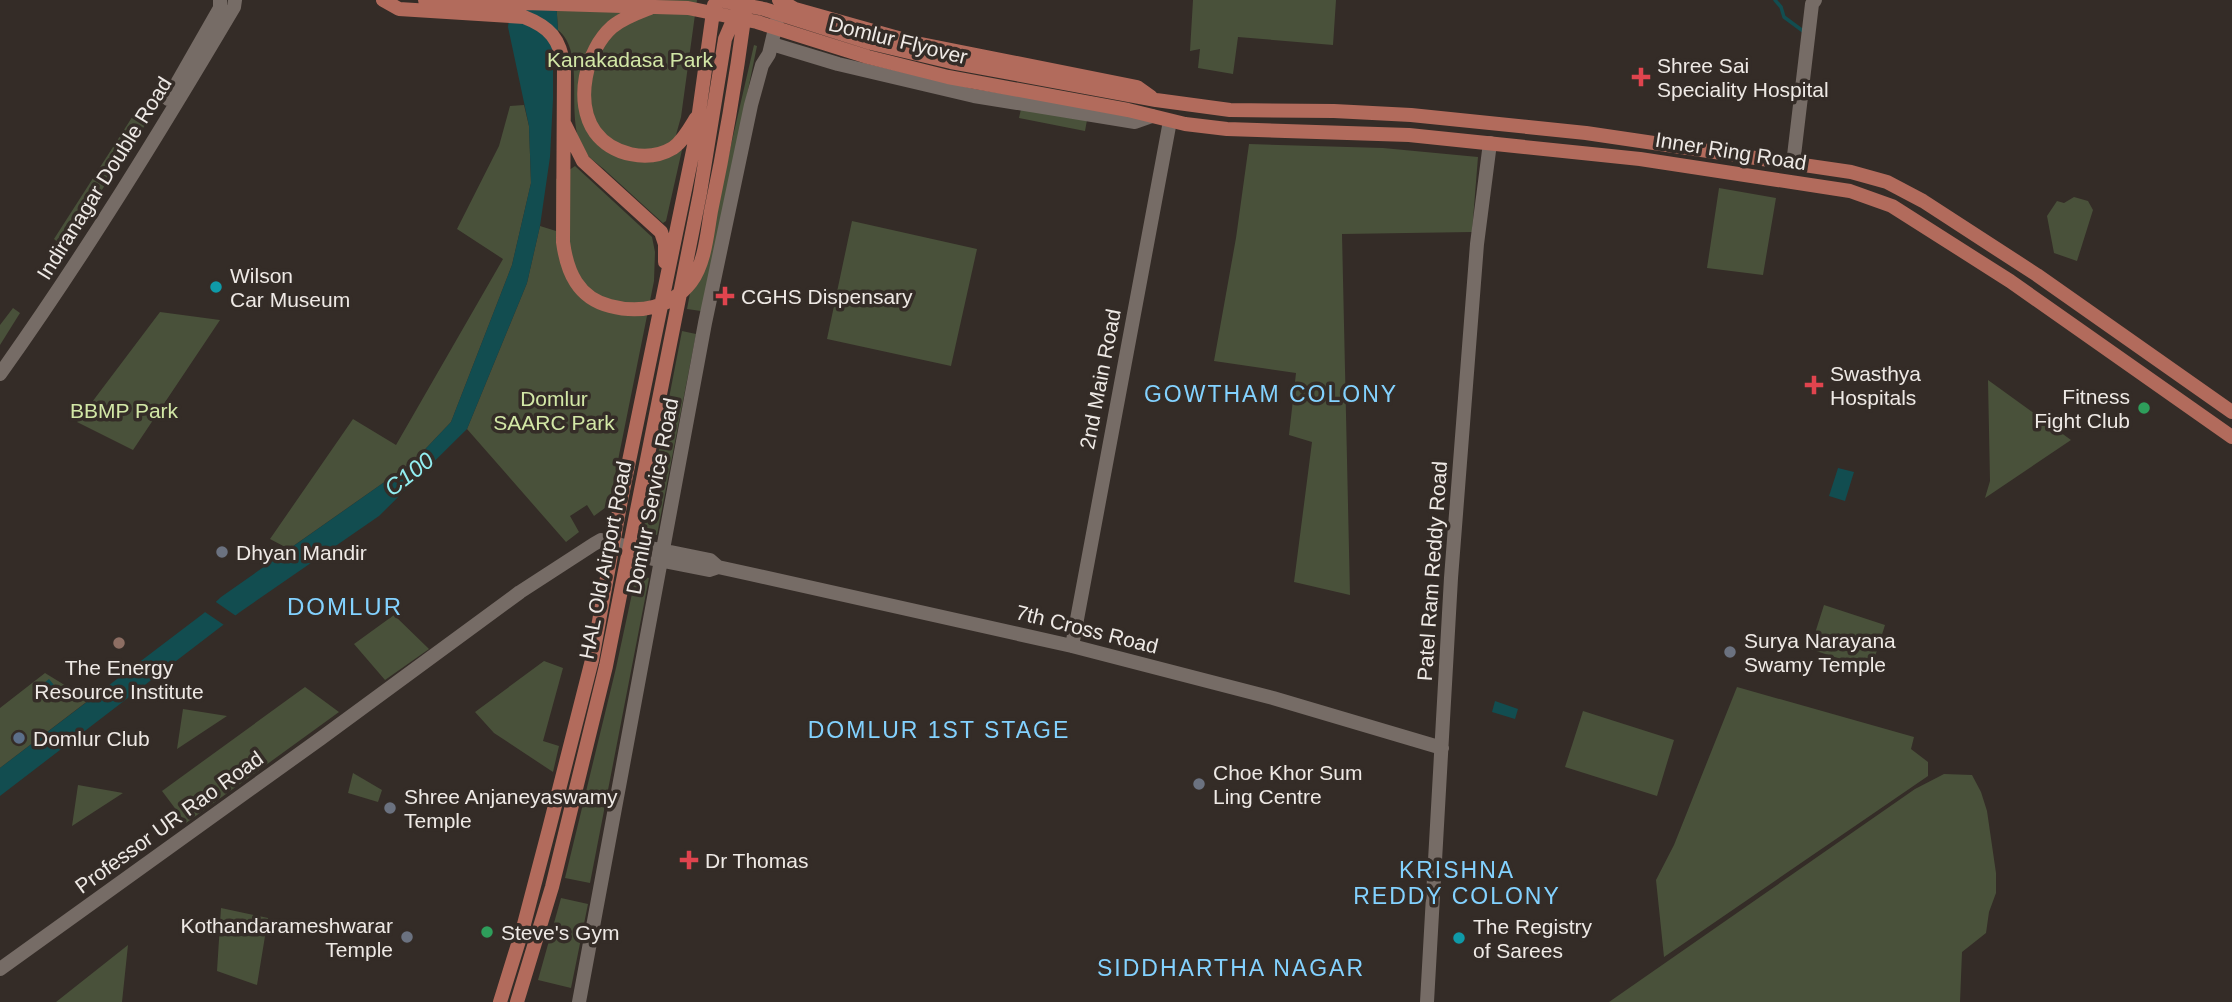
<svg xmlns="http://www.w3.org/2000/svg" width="2232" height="1002" viewBox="0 0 2232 1002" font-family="Arial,sans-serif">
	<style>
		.green { fill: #49513a }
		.water { fill: #124d50 }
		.pier { fill: #342c27 }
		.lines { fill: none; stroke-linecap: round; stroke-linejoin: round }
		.stream { stroke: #124d50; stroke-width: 3.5 }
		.secondary { stroke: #766c66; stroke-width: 14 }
		.primary { stroke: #b26b5c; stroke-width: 14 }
		.health-dot { fill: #e0444e; stroke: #342c27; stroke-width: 2.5 }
		.culture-dot { fill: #0f9aa8; stroke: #342c27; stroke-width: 2.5 }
		.leisure-dot { fill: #2e9e5b; stroke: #342c27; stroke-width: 2.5 }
		.worship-dot { fill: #6b7280; stroke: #342c27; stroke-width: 2.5 }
		.education-dot { fill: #8d6e63; stroke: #342c27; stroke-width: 2.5 }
		.service-dot { fill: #5c6f8a; stroke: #342c27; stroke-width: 2.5 }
		.labels { text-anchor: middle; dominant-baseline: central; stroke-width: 7; stroke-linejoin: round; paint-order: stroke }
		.street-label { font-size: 21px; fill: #eee9e5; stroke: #342c27 }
		.park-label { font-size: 21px; fill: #d2e7a6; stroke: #342c27 }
		.poi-label { font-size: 21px; fill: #eee9e5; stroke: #342c27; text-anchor: start }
		.neighbourhood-label { font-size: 23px; letter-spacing: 2px; fill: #83d2ff; stroke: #342c27 }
		.water-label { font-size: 23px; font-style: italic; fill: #92eef1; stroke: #342c27 }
		.quarter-label { font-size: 24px; letter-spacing: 2px; fill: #83d2ff; stroke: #342c27 }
	</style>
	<rect width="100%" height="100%" fill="#342c27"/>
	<path class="green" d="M556,0H697L681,117L674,142L656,150L621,158L682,150L666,221L663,223C644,206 626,189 607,172C600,165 588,158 583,149C564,116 587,53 558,30Z
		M1193,0H1336L1333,45L1238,37L1233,74L1198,68L1200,49L1190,51Z
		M754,45L757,46L703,309L701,311L687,309L701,236L725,171Z
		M524,105L529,126L531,183L512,265L451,422L413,462L289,549L270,539L353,419L396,445L503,259L457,229L499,146L510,106Z
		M157,107L64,247L54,239L138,108Z
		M1021,109L1087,120L1085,131L1019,118Z
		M1249,144L1383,148L1478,157L1472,232L1342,234L1350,595L1294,582L1312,442L1289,435L1296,373L1214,361L1236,238Z
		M575,166L652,237L655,252L654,281L609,505L594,516L587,505L570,516L579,532L566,542L467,429L527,283L540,226L556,231V179Z
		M1719,188L1776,198L1763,275L1707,268Z
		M2074,197L2088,201L2093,210L2077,261L2054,253L2047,216L2057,201L2064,203Z
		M852,221L977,249L951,366L827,339Z
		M13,308L20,313L0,345V325Z
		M160,312L220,320L133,450L77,422Z
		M682,331L696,334L657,535L643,532Z
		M1988,380L2071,440L1985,498L1990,481Z
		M636,575L649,578L590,883L565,878L616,668Z
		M1824,605L1885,625L1871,669L1810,649Z
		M394,615L429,649L385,680L354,644Z
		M544,661L563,668L543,741L559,746L553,772L494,733L475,712Z
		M45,673L89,700L0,768V708Z
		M305,687L339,712L186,823L162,791Z
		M1737,687L1914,737L1911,749L1928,762V776L1664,957L1656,880L1674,845Z
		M183,709L227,716L177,749Z
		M1583,711L1674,740L1657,796L1565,767Z
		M353,773L382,790L378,802L348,793Z
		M1944,774L1972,775L1981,792L1987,811L1996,873V893L1989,912L1986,933L1962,952L1960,1002H1609L1915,789Z
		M78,785L123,793L72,826Z
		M561,898L588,904L571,988L538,980Z
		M221,908L268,918L257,985L217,971Z
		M128,945L122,1002H56Z"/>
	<path class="water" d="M511,0H556L558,30L553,54V99L550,157L540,226L527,283L467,429L379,516L240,612L0,796V768L204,613L221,597L413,462L451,422L512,265L531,183L529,126L508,27Z
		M1838,468L1854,472L1845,501L1829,496Z
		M49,679L58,690L44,700L35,690Z
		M1495,701L1518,709L1515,719L1492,712Z"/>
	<path class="pier" d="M213,600L239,618L227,627L202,610Z"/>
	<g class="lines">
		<path class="stream" d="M1775,0L1781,7L1784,17L1803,31"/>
		<path class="secondary" d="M772,44L838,64L974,96L1135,122L1152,116
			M168,99L220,8V0
			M1793,164L1812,4L1815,0
			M0,374C84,256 160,132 234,7L235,0
			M629,547L638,556L709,570L718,567L750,574L1072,646L1273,698L1442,748
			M1072,646L1170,121
			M0,969L320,739L520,592L594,544L601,540L629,547L641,546L710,560L718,567
			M579,1002L705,323L751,105L762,65L769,54L778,16
			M1427,1002L1451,578L1477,244L1490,143"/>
		<path class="primary" d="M383,0L399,9L524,17C550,27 560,39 564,67L563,242C567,272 578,298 610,306C640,314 671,308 691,282C705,263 707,234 711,211C725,145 736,79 745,12
			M425,0L688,8L757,22L868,57L948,77L1128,110L1185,124L1227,129L1409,135L1640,159L1850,191L1892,206L2010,281L2232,437
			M718,0L764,9L871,43L951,62L1156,100L1230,110L1334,111L1411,115L1586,133L1851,172L1887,182L1923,201L2037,275L2232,412
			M779,0L795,9L916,43L1137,87L1151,97
			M650,8C637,13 623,18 612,27C586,50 574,102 595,132C612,155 648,163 673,148C683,141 690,128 696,118
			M565,125L583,161L661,232L665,244V262
			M500,1002L523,928L549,829L592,660L621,500L695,141L714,5
			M517,1002L552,887L606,666L700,193L725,39L737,11"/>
	</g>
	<g class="health-dot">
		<path d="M1637.5 66.5h7v7h7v7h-7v7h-7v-7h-7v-7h7z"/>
		<path d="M721.5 285.5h7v7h7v7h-7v7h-7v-7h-7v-7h7z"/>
		<path d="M1810.5 374.5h7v7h7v7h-7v7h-7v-7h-7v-7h7z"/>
		<path d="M685.5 849.5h7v7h7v7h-7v7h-7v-7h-7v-7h7z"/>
	</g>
	<g class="culture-dot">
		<circle cx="216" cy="287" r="7"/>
		<circle cx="1459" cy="938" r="7"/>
	</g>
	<g class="leisure-dot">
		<circle cx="2144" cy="408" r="7"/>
		<circle cx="487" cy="932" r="7"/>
	</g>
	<g class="worship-dot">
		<circle cx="222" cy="552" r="7"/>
		<circle cx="1730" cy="652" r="7"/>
		<circle cx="1199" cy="784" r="7"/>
		<circle cx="390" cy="808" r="7"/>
		<circle cx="407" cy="937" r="7"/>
	</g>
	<circle class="education-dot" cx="119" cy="643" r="7"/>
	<circle class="service-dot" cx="19" cy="738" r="7"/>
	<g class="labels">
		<g class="street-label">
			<text transform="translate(898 40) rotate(14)">Domlur Flyover</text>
			<text transform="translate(1731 151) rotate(9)">Inner Ring Road</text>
			<text transform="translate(104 178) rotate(-58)">Indiranagar Double Road</text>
			<text transform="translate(1100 379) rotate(-79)">2nd Main Road</text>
			<text transform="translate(652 496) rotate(-79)">Domlur Service Road</text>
			<text transform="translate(605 560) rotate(-79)">HAL Old Airport Road</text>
			<text transform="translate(1432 571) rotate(-86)">Patel Ram Reddy Road</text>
			<text transform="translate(1087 629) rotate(14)">7th Cross Road</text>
			<text transform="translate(169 822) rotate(-36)">Professor UR Rao Road</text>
		</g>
		<g class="park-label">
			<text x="630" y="59">Kanakadasa Park</text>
			<text x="554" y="398">Domlur<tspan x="554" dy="24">SAARC Park</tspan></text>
			<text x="124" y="410">BBMP Park</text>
		</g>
		<g class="poi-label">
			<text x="1657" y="65">Shree Sai<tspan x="1657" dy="24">Speciality Hospital</tspan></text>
			<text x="230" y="275">Wilson<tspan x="230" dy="24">Car Museum</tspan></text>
			<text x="741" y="296">CGHS Dispensary</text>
			<text x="1830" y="373">Swasthya<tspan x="1830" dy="24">Hospitals</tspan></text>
			<text x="2130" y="396" text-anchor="end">Fitness<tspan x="2130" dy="24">Fight Club</tspan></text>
			<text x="236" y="552">Dhyan Mandir</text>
			<text x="1744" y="640">Surya Narayana<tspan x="1744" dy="24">Swamy Temple</tspan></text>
			<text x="119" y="667" text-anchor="middle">The Energy<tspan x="119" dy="24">Resource Institute</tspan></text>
			<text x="33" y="738">Domlur Club</text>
			<text x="1213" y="772">Choe Khor Sum<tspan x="1213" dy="24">Ling Centre</tspan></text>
			<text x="404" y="796">Shree Anjaneyaswamy<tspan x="404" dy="24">Temple</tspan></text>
			<text x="705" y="860">Dr Thomas</text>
			<text x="393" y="925" text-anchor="end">Kothandarameshwarar<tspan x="393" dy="24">Temple</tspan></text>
			<text x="1473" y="926">The Registry<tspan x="1473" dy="24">of Sarees</tspan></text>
			<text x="501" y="932">Steve's Gym</text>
		</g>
		<g class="neighbourhood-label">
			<text x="1271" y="394">GOWTHAM COLONY</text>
			<text x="939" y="730">DOMLUR 1ST STAGE</text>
			<text x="1457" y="870">KRISHNA<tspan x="1457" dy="26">REDDY COLONY</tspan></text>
			<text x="1231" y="968">SIDDHARTHA NAGAR</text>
		</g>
		<g class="water-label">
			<text transform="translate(409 474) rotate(-38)">C100</text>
		</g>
		<g class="quarter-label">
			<text x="345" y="606">DOMLUR</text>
		</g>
	</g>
</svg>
